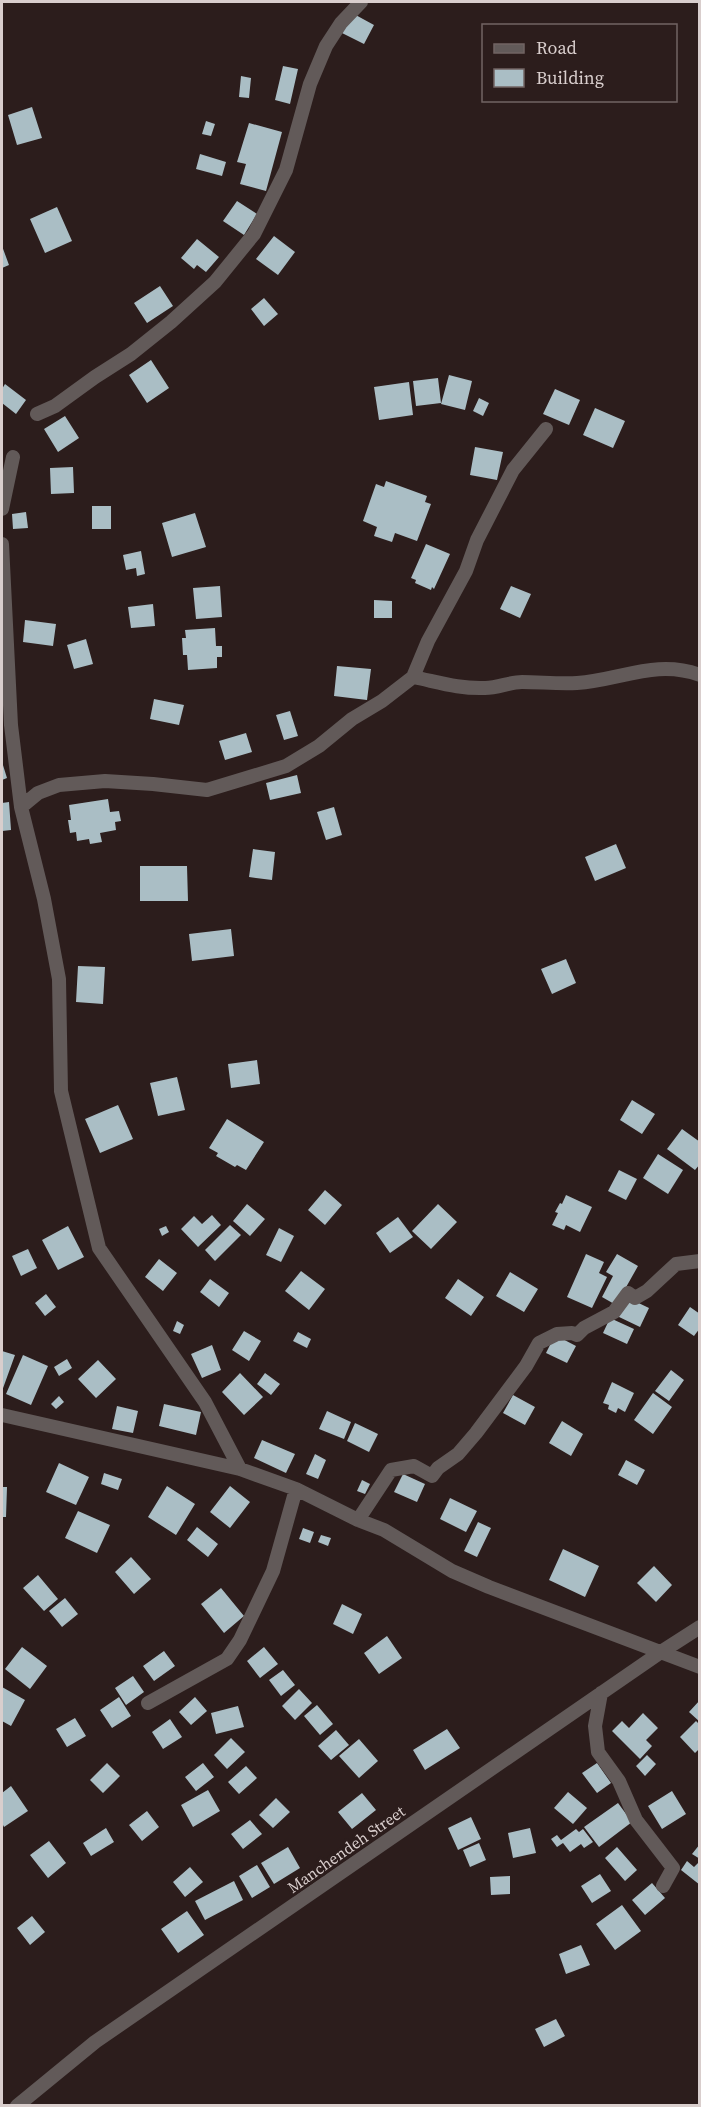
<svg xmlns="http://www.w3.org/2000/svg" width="701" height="2107" viewBox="0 0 701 2107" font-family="'Source Serif 4',serif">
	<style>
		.building { fill: #aabec5 }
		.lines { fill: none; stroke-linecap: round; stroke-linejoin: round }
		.minor { stroke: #625a59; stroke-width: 14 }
		.labels { text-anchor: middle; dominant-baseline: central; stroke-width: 6; stroke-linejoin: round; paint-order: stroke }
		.street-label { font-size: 16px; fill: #d9cecd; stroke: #2c1d1c }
	</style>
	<rect width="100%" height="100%" fill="#2c1d1c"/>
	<path class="building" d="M352,13L374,25L364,44L342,33Z
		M283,66L298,69L290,104L275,100Z
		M241,76L251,78L249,98L239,97Z
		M32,107L42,138L17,145L8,115Z
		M206,121L215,124L211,136L202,134Z
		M249,123L282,132L266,191L240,184L246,164L237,162Z
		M200,154L226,162L222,176L196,169Z
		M237,201L257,214L244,235L223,221Z
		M57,207L72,241L45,253L30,219Z
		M274,236L295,252L278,275L256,259Z
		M197,239L219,257L206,272L197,265L194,269L181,258Z
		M2,246L9,265L2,268Z
		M160,286L173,306L147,323L134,303Z
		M264,298L278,314L264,326L251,309Z
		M151,360L169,388L147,403L129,375Z
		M449,375L472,381L465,410L441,404Z
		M438,378L441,403L416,406L413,381Z
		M409,382L413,415L379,420L374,387Z
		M5,384L26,400L16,414L2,403V389Z
		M555,389L580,400L569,425L543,414Z
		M479,398L489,403L483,416L473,411Z
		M595,408L625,421L613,448L583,435Z
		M65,416L79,438L58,452L44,429Z
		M475,447L503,452L497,480L470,475Z
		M73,467L74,493L51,494L50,468Z
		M386,481L427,496L425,502L431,504L417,541L395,533L392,542L374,536L377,527L363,521L376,484L384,487Z
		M92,506H111V529H92Z
		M26,512L28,528L13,529L12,514Z
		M195,513L206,547L172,557L162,523Z
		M426,544L450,554L434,589L432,587L431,590L415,583L416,580L411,578Z
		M141,551L145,574L137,576L136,568L126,570L123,555Z
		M220,586L222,617L196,619L193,588Z
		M511,586L531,594L520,618L500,609Z
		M374,600L392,601V618H374Z
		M153,604L155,626L131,628L128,607Z
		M25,620L56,624L53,646L23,642Z
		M215,628L216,646H222V657H217V668L188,670L187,655H183L182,638H186L185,630Z
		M86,639L93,664L74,669L67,645Z
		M337,666L371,669L367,700L334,696Z
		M154,699L184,705L179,725L150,719Z
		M290,711L298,736L284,740L276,715Z
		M246,733L252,752L225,760L219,741Z
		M2,762L7,778L2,780Z
		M297,775L301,793L270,800L266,783Z
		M108,799L110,812L119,811L121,821L115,822L116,830L100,833L102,842L90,844L89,839L77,841L76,832L70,833L68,820H71L69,805Z
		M9,802L11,830L2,831V803Z
		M334,807L342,835L326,840L317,812Z
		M616,844L626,868L595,881L585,857Z
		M253,849L275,852L272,880L249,877Z
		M140,866H187L188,901H140Z
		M231,929L234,956L192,961L189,934Z
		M566,959L576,983L552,994L541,969Z
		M78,966L105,967L103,1004L76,1002Z
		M257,1060L260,1084L231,1088L228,1064Z
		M177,1077L185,1110L158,1116L150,1083Z
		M632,1100L655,1114L642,1134L620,1120Z
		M118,1105L133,1139L100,1153L85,1119Z
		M227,1119L264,1142L246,1170L237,1165L235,1167L216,1156L218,1153L209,1148Z
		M682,1129L700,1142V1164L695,1170L667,1149Z
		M658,1154L683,1170L668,1194L643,1178Z
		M619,1170L637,1179L626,1200L608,1191Z
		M325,1190L342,1205L325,1225L308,1210Z
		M566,1195L592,1207L580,1232L566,1225L564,1230L552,1225L558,1213L555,1212L560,1203L562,1204Z
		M247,1204L265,1219L250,1236L233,1221Z
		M438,1204L457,1222L431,1249L412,1231Z
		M212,1215L221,1225L198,1247L181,1229L194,1216L202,1224Z
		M398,1217L413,1237L390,1253L376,1233Z
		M230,1225L241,1235L215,1261L205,1250Z
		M68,1226L84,1257L58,1270L42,1240Z
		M166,1226L169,1232L162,1236L159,1229Z
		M279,1228L294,1236L281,1262L266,1255Z
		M28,1249L37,1268L21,1276L12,1256Z
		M586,1254L604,1262L599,1273L607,1277L592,1308L567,1297Z
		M617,1254L638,1266L616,1305L602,1297L613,1276L606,1272Z
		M159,1259L177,1273L163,1291L145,1277Z
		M301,1271L325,1289L309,1310L285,1291Z
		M510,1272L538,1289L524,1312L496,1296Z
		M210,1279L229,1293L219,1307L200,1292Z
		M458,1279L484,1297L471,1316L445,1298Z
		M46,1294L56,1307L45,1316L35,1303Z
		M626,1297L649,1308L640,1327L617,1316Z
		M690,1307L700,1314V1328L694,1336L678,1325Z
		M610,1318L634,1329L627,1344L603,1333Z
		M177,1321L184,1325L180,1334L173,1331Z
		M244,1331L261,1341L249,1361L232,1350Z
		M298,1332L311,1339L307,1348L293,1341Z
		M555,1335L576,1346L567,1363L546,1353Z
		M212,1345L221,1370L202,1378L191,1354Z
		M2,1351L15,1355L2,1391Z
		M23,1355L48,1366L31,1405L6,1394Z
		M67,1359L72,1368L59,1376L54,1367Z
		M98,1360L116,1379L96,1398L78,1379Z
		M671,1370L684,1380L669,1401L655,1391Z
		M240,1373L263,1397L244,1415L222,1392Z
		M265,1373L280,1384L271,1395L257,1384Z
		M612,1382L634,1393L625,1412L618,1408L616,1413L608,1409L609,1405L603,1403Z
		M653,1393L672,1407L653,1434L634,1420Z
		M513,1395L535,1407L525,1425L503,1413Z
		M59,1396L64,1402L56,1409L51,1404Z
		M164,1404L201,1412L196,1435L159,1426Z
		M117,1406L138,1411L133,1433L112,1429Z
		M327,1411L351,1422L344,1439L319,1429Z
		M562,1421L583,1434L571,1456L549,1443Z
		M355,1423L378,1434L369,1452L347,1441Z
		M262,1440L295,1454L286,1473L254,1458Z
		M315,1454L326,1460L318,1479L306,1474Z
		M626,1460L645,1470L637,1485L618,1475Z
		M59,1463L89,1477L76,1505L46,1492Z
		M104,1473L122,1479L118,1490L101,1484Z
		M403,1474L425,1484L417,1502L394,1492Z
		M362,1480L370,1484L365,1494L357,1491Z
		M167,1486L195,1504L176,1535L148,1517Z
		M230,1486L250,1502L230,1528L210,1512Z
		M2,1487H7L6,1517H2Z
		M450,1498L477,1511L466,1532L440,1519Z
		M78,1511L110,1525L97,1553L65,1538Z
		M478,1522L491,1528L477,1557L464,1551Z
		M197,1527L218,1544L208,1557L187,1540Z
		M303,1528L314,1532L310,1543L299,1539Z
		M321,1535L331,1538L328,1546L318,1542Z
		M563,1549L599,1566L585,1597L549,1580Z
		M131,1557L151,1579L134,1594L115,1572Z
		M654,1566L672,1585L656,1602L637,1583Z
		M38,1575L58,1599L44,1611L23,1588Z
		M221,1588L244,1616L224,1633L201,1604Z
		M65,1598L78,1614L62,1627L49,1611Z
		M342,1604L362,1614L353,1634L333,1624Z
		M387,1636L402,1658L379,1674L364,1653Z
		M22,1647L47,1666L30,1689L5,1669Z
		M264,1647L278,1664L260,1678L247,1661Z
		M164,1651L175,1666L154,1681L143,1666Z
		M283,1670L295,1685L281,1696L269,1680Z
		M133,1676L144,1692L126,1705L115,1688Z
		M2,1687L25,1700L11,1726L2,1721Z
		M299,1689L312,1703L295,1720L282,1706Z
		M119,1697L131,1716L112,1728L100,1710Z
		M195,1697L207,1711L191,1725L179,1712Z
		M700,1700V1722L689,1712Z
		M317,1705L333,1724L320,1735L304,1716Z
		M238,1706L244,1727L216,1734L211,1713Z
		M643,1713L658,1728L646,1740L652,1746L640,1759L612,1731L622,1721L629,1728Z
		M75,1718L86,1736L67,1747L56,1729Z
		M170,1719L182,1737L163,1749L152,1732Z
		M696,1721L700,1725V1748L695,1753L680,1737Z
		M447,1729L460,1748L425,1770L413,1750Z
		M336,1730L349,1745L331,1760L318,1746Z
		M231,1738L245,1752L227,1769L214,1755Z
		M359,1739L378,1761L359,1778L339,1756Z
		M647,1755L656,1764L645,1776L636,1766Z
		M107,1763L120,1776L103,1793L90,1780Z
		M203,1763L214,1777L196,1791L185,1777Z
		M597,1763L611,1783L597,1793L582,1773Z
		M246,1766L257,1778L239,1794L228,1782Z
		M11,1786L28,1811L4,1827L2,1823V1793Z
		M208,1790L220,1811L193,1827L181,1805Z
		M672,1791L686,1814L662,1829L648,1806Z
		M568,1792L587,1808L573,1824L554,1808Z
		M362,1793L376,1810L352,1829L338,1812Z
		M276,1798L290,1812L273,1828L259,1815Z
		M618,1803L632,1822L599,1847L584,1827Z
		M147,1811L159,1827L142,1841L129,1825Z
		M471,1817L481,1839L458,1850L448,1828Z
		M250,1820L262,1834L243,1849L231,1834Z
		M106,1828L114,1842L91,1856L83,1843Z
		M530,1828L536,1853L513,1858L508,1833Z
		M576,1829L579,1832L583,1829L593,1842L584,1848L581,1844L570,1852L563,1843L557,1847L551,1839L557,1835L561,1840Z
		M49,1841L66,1863L48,1878L30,1855Z
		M479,1843L486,1860L470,1867L463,1850Z
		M700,1844V1859L692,1854Z
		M288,1847L300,1868L274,1884L261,1863Z
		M617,1847L637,1870L625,1881L605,1858Z
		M687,1861L694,1867L700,1861V1885L681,1870Z
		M257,1865L270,1887L252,1898L239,1876Z
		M190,1867L203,1882L185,1897L173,1882Z
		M600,1874L611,1891L592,1903L581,1886Z
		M510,1876V1894L491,1895L490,1877Z
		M234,1881L243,1900L205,1920L195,1901Z
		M652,1883L665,1898L645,1915L632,1900Z
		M622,1905L641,1931L615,1950L596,1924Z
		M187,1911L204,1935L178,1953L161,1929Z
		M32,1916L45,1932L30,1945L17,1928Z
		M581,1945L590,1965L566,1974L559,1954Z
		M556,2019L565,2036L544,2047L535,2029Z"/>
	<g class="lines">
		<path class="minor" d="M37,414L55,406L95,377L131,354L171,322L215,282L254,234L286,170L310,84L326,46L341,23L361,2
			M2,509L13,457
			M2,544L11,725L21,807L44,899L59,979L61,1091L99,1248L205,1402L240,1469
			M413,677C438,682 459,689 485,688C498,688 510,682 522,682C540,682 558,684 577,683C621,680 656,659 700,675
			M21,807L38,793L59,785L105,781L153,784L207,790L286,766L319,746L352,719L382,701L413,677L428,641L466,571L477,540L513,470L546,429
			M2,1415L240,1469L296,1489L358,1520L384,1530L452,1571L489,1587L700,1667
			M358,1520L391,1470L414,1466L432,1476L438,1468L458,1454L476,1433L526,1366L539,1343L557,1334L572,1333L577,1335L584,1328L614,1312L628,1293L635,1298L647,1291L676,1264L700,1261
			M601,1693L595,1726L598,1752L619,1781L636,1820L673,1868L663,1886
			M148,1703L227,1659L240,1640L273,1571L296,1489
			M17,2106L95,2042L661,1652L700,1627"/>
	</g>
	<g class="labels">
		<g class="street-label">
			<text transform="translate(346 1849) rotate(-35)">Manchendeh Street</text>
		</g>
	</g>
	<rect width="701" height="2107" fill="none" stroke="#d9cecd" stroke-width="6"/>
	<rect x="482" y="24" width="195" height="78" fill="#2c1d1c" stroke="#716463" stroke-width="1.5"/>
	<rect x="494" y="44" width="30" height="9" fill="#625a59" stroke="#716463" stroke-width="1.5"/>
	<text x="536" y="54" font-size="18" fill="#d9cecd">Road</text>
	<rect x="494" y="69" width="30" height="18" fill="#aabec5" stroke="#716463" stroke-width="1.5"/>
	<text x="536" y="84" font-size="18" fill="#d9cecd">Building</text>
</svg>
